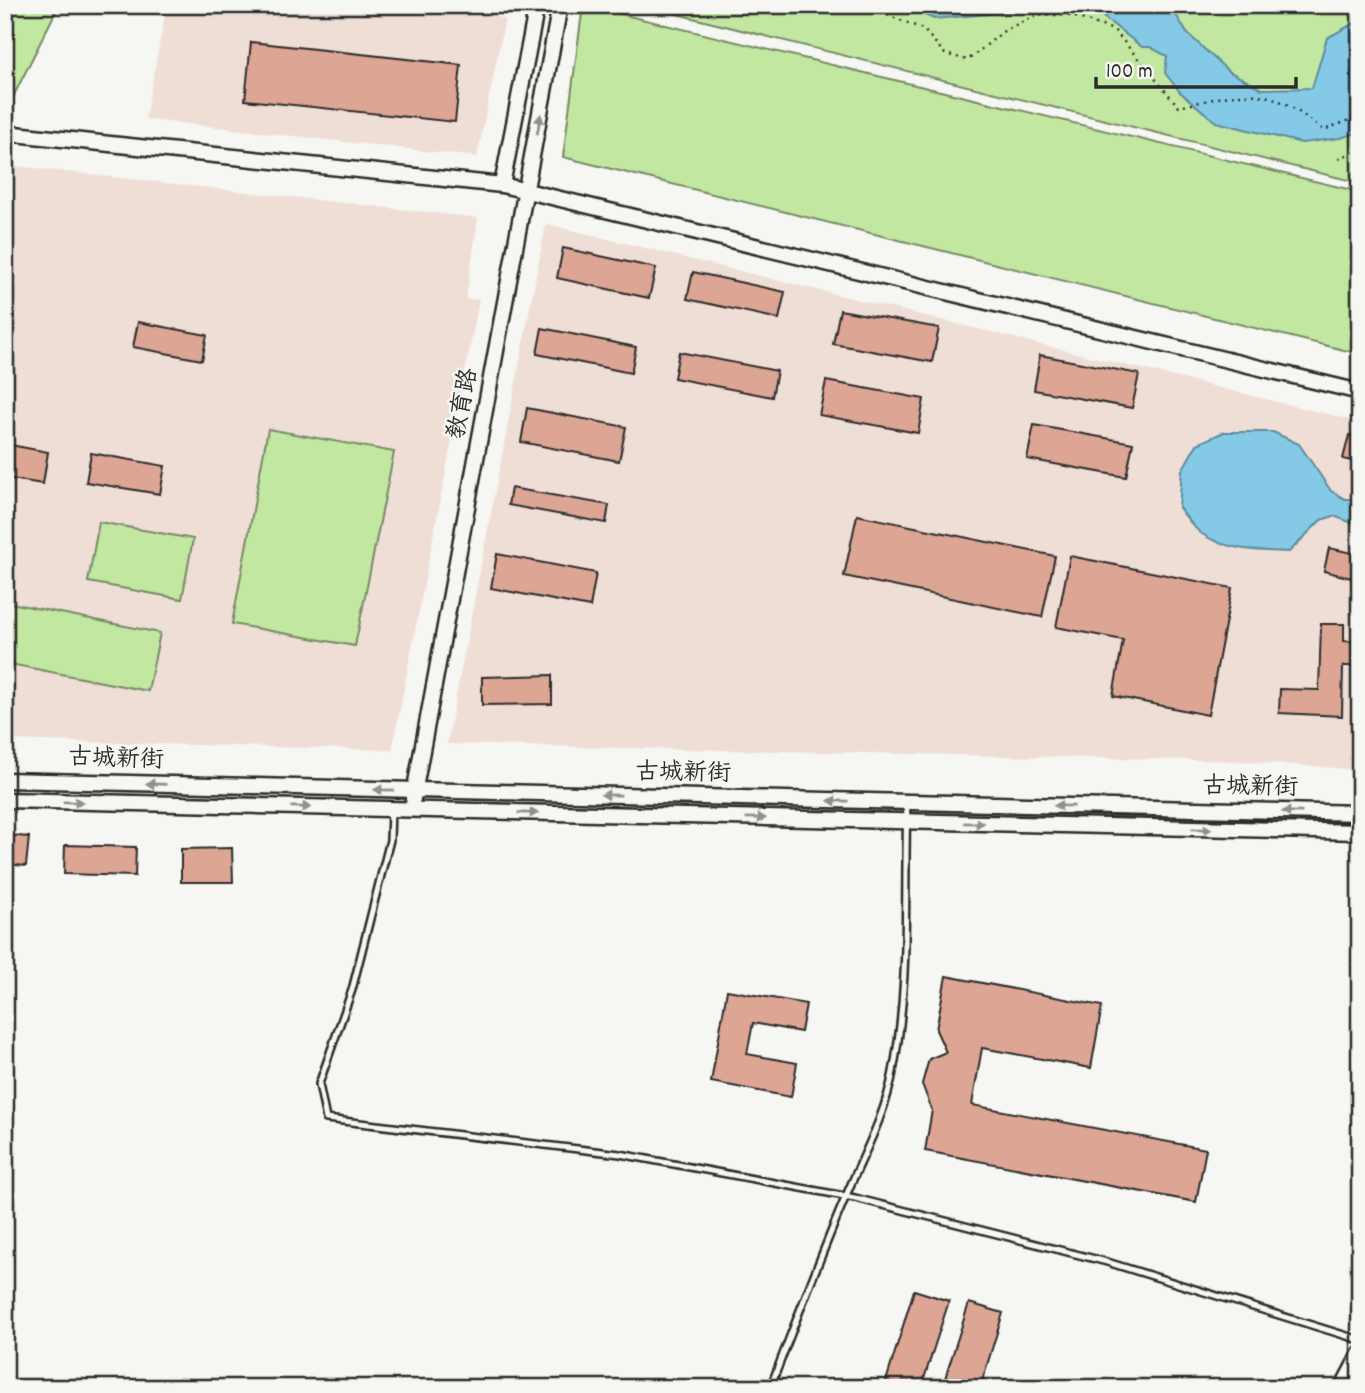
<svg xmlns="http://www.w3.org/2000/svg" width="1365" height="1393" viewBox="0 0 1365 1393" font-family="Dekko,'LXGW WenKai TC',sans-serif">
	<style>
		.built { fill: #eeded6 }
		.green { fill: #c2e7a1; stroke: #768966; stroke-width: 2 }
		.water { fill: #84cae6; stroke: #608a9b; stroke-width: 2 }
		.building { fill: #dda694; stroke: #2b2b2b; stroke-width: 2 }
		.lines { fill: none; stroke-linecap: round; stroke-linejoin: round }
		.lane-casing { stroke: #2b2b2b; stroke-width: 10 }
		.secondary-casing { stroke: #2b2b2b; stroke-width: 19 }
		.path { stroke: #2b2b2b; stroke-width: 2.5; stroke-dasharray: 2 5; stroke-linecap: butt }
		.lane { stroke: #f6f6f2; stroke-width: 5 }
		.secondary { stroke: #f6f6f2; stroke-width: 14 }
		.oneway { fill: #90908e }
		.labels { text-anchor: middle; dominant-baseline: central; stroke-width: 5; stroke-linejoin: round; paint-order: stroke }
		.street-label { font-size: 24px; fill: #2b2b2b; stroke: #f6f6f2 }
	</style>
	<rect width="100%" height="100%" fill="#f6f6f2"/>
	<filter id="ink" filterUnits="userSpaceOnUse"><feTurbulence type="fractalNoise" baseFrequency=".0143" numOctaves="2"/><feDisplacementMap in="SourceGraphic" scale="14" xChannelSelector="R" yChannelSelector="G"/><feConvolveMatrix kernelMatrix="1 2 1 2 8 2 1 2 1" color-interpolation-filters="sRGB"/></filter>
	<g filter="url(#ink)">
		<path class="built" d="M167,5H453L505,19L477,157L145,119Z
			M5,165L478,218L466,299L479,300L392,750L5,740Z
			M546,224L1360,422V770L1242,761L447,744Z"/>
		<path class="green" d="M5,5H59L12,99L5,97Z
			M583,5L1360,192V354L563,157Z
			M640,5H1360V183Z
			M268,429L394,452L355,646L232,624Z
			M99,522L193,539L182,599L88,582Z
			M11,603L160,633L148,691L5,663V633Z"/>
		<path class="water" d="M901,5H1170L1187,33L1228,71L1262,89L1312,88L1327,38L1360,20V132L1340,138L1302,143L1216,122L1180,92L1165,73L1167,56L1150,47H1142L1098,13L1065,7L934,19Z
			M1224,432H1273L1299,444L1331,491L1345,499H1360V526L1334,516L1321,520L1289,552C1260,551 1228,551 1202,534C1193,528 1186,516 1179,508L1182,470L1197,444Z"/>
		<path class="building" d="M251,42L461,65L455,122L245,100Z
			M563,248L656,268L649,298L557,278Z
			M693,272L785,292L779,319L687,299Z
			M840,310L939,328L932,362L833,344Z
			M138,322L207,335L202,360L133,347Z
			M542,328L636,347L631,373L537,354Z
			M679,352L777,371L772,397L674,378Z
			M1040,355L1139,374L1132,408L1034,390Z
			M826,381L924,399L918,433L819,415Z
			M527,408L626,427L619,461L521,442Z
			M1034,425L1133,443L1126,477L1027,459Z
			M1349,435L1360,438V463L1343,459Z
			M5,444L48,452L43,484L5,478Z
			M91,453L165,466L160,494L86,482Z
			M511,488L609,505L606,523L508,505Z
			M857,515L1055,556L1042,617L844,576Z
			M1329,548L1357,554L1351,578L1324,571Z
			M497,554L596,573L590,607L491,588Z
			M1070,556L1232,588L1208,715L1113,696L1123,640L1056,627Z
			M1321,624H1344V641L1360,642V666H1343L1342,716L1279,713L1280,689L1319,690Z
			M552,675V704L482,705V677Z
			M5,835L29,837L26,866L5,864Z
			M65,845L136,847L135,876L64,874Z
			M232,848L233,882H181V849Z
			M946,976L1102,1006L1091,1068L982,1048L972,1105L1206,1149L1196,1202L925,1151L932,1110L922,1084L929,1059L946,1052L936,1030Z
			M727,990L806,1004L801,1032L753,1023L747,1054L797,1063L791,1097L711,1082Z
			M914,1290L949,1301L921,1388H884Z
			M969,1303L1003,1313L980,1388H942Z"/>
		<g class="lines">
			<g class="lane-casing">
				<path id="lane" d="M391,809L390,840L352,990L319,1084L326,1119L620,1154L855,1198L1107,1262L1360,1340
					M770,1388C795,1324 819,1259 846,1196C863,1155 885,1116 893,1072C910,984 904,892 907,803"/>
			</g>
			<g class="secondary-casing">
				<path id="secondary" d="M5,133L502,185L1360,392
					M502,185L537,5
					M5,780L1360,813
					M413,799L560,5
					M5,800L1360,832
					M1342,1388L1360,1354"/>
			</g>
			<path class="path" d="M790,5L855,8L887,15L923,29L945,54L968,60L1005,30L1039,14L1072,16L1114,30L1179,107C1210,100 1252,86 1282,102C1297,109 1310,121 1324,130L1360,116
				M1360,64L1350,75L1360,86
				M1339,159L1360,148"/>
			<use href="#lane" class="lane"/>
			<use href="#secondary" class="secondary"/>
		</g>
		<defs><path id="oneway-solid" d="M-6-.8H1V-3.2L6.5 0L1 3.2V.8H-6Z" transform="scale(1.75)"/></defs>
		<g class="oneway">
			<use href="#oneway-solid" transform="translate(539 124) rotate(-80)"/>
			<use href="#oneway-solid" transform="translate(156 784) rotate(-178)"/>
			<use href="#oneway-solid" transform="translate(384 790) rotate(-179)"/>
			<use href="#oneway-solid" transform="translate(611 795) rotate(-179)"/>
			<use href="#oneway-solid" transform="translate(838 801) rotate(-179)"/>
			<use href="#oneway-solid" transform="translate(73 802) rotate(1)"/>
			<use href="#oneway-solid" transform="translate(1064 806) rotate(-179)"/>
			<use href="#oneway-solid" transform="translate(301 807) rotate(1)"/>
			<use href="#oneway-solid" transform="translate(1292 812) rotate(-179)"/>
			<use href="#oneway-solid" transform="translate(528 813) rotate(1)"/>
			<use href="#oneway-solid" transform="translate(756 818) rotate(1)"/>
			<use href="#oneway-solid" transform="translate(974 823) rotate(1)"/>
			<use href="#oneway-solid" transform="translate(1202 829) rotate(1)"/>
		</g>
	</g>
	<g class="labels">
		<g class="street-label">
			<text transform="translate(464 404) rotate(-79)">教育路</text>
			<text transform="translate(116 760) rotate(2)">古城新街</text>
			<text transform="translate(683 774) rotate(1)">古城新街</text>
			<text transform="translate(1250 788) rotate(1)">古城新街</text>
		</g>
	</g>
	<rect width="1365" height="1393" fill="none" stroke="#f6f6f2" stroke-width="28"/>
	<rect x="14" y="14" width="1337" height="1365" fill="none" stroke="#2b2b2b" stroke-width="2.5" filter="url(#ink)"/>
	<path d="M1096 77v10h200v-10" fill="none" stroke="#2b2b2b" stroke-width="3.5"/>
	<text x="1106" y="77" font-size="21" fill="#2b2b2b" stroke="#f6f6f2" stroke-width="5" paint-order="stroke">100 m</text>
</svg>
